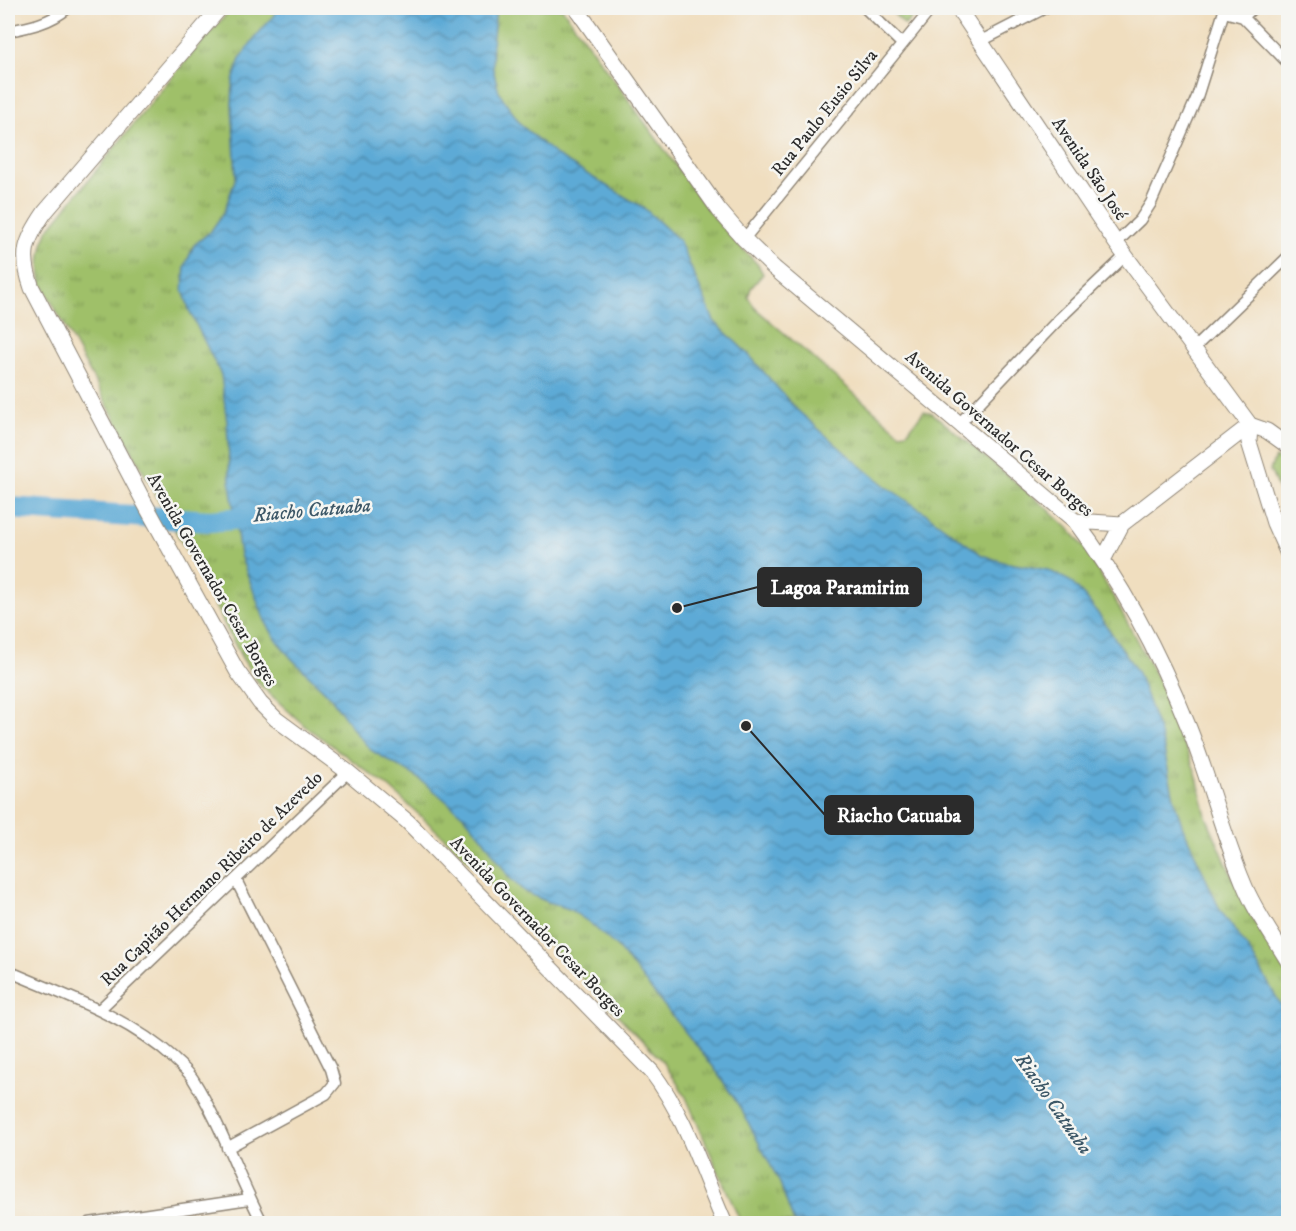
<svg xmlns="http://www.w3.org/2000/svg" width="1296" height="1231" viewBox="0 0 1296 1231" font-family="'IM FELL DW Pica',serif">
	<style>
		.grass { fill: url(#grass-tufts); stroke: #65764a; stroke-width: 1.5 }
		.water { fill: url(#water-waves); stroke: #446a80; stroke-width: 1.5 }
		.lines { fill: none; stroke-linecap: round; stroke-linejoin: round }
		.river { stroke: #5daad6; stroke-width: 22 }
		.street-casing { stroke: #8e8475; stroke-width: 13 }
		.secondary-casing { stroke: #8e8475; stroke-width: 17 }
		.street { stroke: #fff; stroke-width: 10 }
		.secondary { stroke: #fff; stroke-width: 15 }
		.labels { text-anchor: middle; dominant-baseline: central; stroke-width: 5; stroke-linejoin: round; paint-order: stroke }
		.street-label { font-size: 18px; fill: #2b2b2b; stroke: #f6f6f2 }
		.water-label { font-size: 20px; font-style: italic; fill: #3c5767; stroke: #f6f6f2 }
		.leader { fill: none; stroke: #2b2b2b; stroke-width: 2 }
		.callout-dot { fill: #2b2b2b; stroke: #f6f6f2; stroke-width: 2 }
		.callout { fill: #2b2b2b; stroke: #2b2b2b; stroke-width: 2 }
		.callout-label { font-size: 20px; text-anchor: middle; font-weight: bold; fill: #fff }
	</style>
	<defs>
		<pattern id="grass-tufts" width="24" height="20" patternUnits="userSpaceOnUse" patternTransform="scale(1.5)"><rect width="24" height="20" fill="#9fc069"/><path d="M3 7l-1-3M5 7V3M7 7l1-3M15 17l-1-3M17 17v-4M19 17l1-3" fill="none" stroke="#829c57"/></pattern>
		<pattern id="water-waves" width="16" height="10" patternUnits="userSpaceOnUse" patternTransform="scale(1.5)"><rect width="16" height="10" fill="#5daad6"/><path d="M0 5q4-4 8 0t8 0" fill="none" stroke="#4d8bae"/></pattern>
	</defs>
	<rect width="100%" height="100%" fill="#f6f6f2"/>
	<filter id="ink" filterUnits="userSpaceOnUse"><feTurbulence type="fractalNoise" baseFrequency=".0167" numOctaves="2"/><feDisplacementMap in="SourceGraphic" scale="12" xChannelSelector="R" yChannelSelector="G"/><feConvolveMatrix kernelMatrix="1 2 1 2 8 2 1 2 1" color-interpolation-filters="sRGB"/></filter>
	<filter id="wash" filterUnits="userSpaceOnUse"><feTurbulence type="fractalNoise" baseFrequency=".008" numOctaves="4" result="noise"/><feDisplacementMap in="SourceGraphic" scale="24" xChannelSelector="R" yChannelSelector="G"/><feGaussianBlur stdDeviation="1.35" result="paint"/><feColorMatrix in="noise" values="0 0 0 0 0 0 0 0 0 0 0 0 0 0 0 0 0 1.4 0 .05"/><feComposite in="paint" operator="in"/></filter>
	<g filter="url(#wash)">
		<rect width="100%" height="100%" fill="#f0debf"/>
		<path class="grass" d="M232,8H562L708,210L729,235L758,265L763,274L751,288L748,297L755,308L900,433L907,432L924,411L932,413L1048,509L1071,531L1086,550L1114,598L1158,680L1196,773L1206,816L1227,865L1247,909L1288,975V1223H741L685,1095L664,1063L460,852L390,788L305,726L260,685L242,658L189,556L42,284C38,264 41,250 47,231L171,78Z
			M888,8H920L905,25Z
			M1275,458L1288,463V500L1284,502L1270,470Z"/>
		<path class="water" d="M280,8H496L492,46L493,69L499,92L521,125L557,156L644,208L679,240L714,321L749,355L795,408L848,455L884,485L924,512L982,555L1003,562L1048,570L1070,581L1086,598L1100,616L1138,673L1162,740L1175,803L1182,825L1220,910L1249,950L1288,1017V1223H794L780,1183L741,1109L715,1069L618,948L590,923L569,909L548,902L525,892L509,877L482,837L466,818L431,788L412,774L372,751L356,733L329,695L292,659L277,641L265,621L240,555L230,483L227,422L221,375L190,312L183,290L185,266L194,245L211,231L224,212L236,177L232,105L233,81L240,59L253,40Z"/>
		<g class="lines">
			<path class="river" d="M8,508L210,521L266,516"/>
		</g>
	</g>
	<g filter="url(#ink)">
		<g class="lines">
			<g class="street-casing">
				<path id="street" d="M865,8L901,43
					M1224,12L1243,17L1288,63
					M1243,17L1253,8
					M8,31C30,27 50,23 68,8
					M981,41L1045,8
					M744,239L932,8
					M1116,243L1140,220L1151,203L1197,97L1225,8
					M1194,348L1288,257
					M959,424L1060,318L1125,256
					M1274,523L1288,513
					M8,971C65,996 127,1016 174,1059C180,1065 188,1071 193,1079C221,1124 238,1176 263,1224
					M99,1010L348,772
					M227,1148L326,1094L335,1083L331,1069L236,880
					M89,1223L249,1199"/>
			</g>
			<g class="secondary-casing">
				<path id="secondary" d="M220,8L45,212C25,241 20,254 32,288L144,502L237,671L260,703L276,719L348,772L408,822L652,1072C686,1117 702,1172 725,1224
					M576,8L719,210L744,239L774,268L1075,521C1122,583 1160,655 1189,728C1209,778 1222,832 1243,882C1254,910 1273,936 1288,961
					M958,8L1116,243L1250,425
					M1250,425L1249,442L1274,523L1288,554
					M1250,425L1267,431L1288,446
					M1075,521L1122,524
					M1103,560L1122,524L1250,425"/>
			</g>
			<use href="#street" class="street"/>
			<use href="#secondary" class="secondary"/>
		</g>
	</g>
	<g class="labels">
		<g class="street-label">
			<text transform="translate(825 113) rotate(-51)">Rua Paulo Eusio Silva</text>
			<text transform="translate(1089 169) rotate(56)">Avenida São José</text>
			<text transform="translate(999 434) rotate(41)">Avenida Governador Cesar Borges</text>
			<text transform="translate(212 580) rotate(60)">Avenida Governador Cesar Borges</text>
			<text transform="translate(212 879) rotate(-44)">Rua Capitão Hermano Ribeiro de Azevedo</text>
			<text transform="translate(537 927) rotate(46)">Avenida Governador Cesar Borges</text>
		</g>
		<g class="water-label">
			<text transform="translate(312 511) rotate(-5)">Riacho Catuaba</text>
			<text transform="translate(1053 1104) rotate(55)">Riacho Catuaba</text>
		</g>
	</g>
	<path class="leader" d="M677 608L758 587M746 726L825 815"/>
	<g class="callout-dot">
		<circle cx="677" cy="608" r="6"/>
		<circle cx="746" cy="726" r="6"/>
	</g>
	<g class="callout">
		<rect x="758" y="568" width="163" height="38" rx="6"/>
		<rect x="825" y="796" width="148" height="38" rx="6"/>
	</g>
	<g class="callout-label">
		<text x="840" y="594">Lagoa Paramirim</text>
		<text x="899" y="822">Riacho Catuaba</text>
	</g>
	<rect width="1296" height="1231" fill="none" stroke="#f6f6f2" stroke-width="30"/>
</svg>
